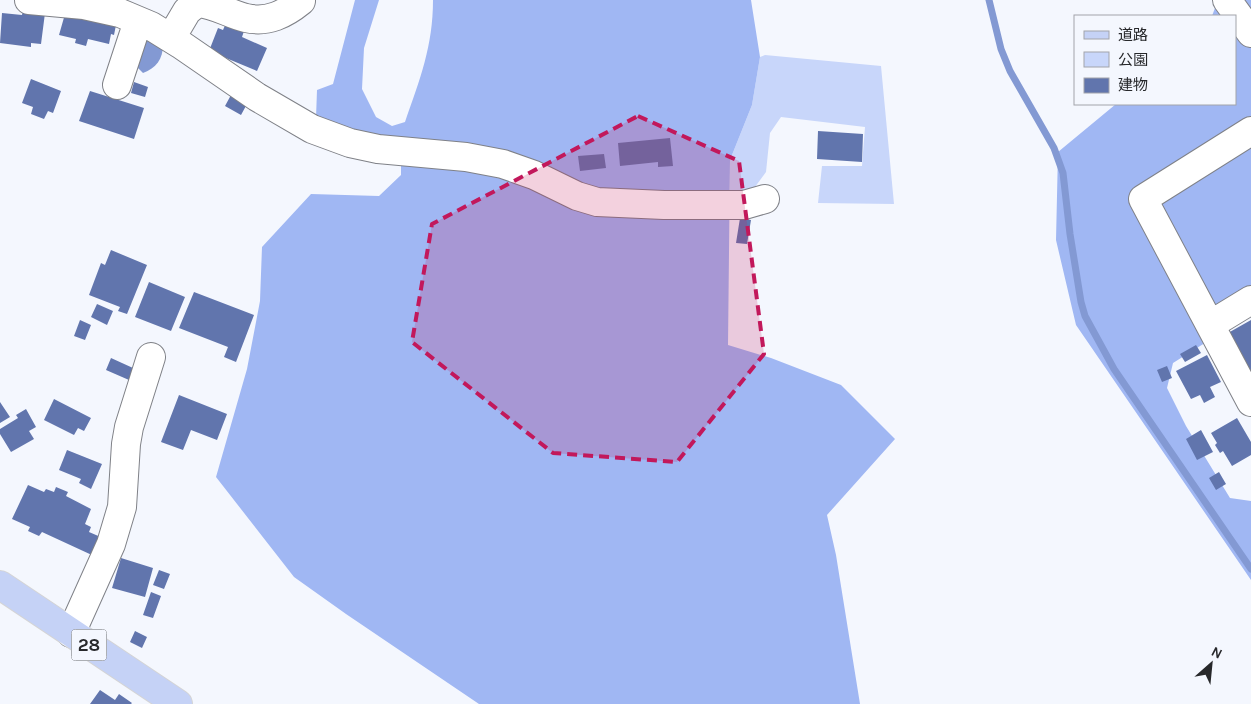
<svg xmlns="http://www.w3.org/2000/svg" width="1251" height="704" viewBox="0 0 1251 704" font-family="Karla,'Noto Sans JP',sans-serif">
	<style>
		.green { fill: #c8d6fa }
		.forest { fill: #a0b7f3 }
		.water { fill: #8399d3 }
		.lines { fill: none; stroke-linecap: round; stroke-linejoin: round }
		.stream { stroke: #8399d3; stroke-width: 7 }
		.building { fill: #6175ad }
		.minor-casing { stroke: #7f8187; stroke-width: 30 }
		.major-casing { stroke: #d4d4d5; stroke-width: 30 }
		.minor { stroke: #fff; stroke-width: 28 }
		.major { stroke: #c5d2f6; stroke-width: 28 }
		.marked { fill: #c2185b; fill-opacity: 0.2; stroke: #c2185b; stroke-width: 4; stroke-dasharray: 10 6; stroke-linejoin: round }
		.labels { text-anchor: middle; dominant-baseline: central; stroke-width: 4; stroke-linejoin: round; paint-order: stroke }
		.shield { fill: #f4f7fe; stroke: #64666a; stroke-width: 1 }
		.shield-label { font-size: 18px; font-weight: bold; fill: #27282b }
	</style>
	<rect width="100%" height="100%" fill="#f4f7fe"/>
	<path class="green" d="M765,55L881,66L894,204L818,203L822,166H862L865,127L781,117L770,133L766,172L752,191L730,197V160L752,105L760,57Z"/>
	<path class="forest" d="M355,0H379L364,48L362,89L376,117L392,126L405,122C420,79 433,46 433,0H751L760,57L752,105L730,160L728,345L771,358L841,385L895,439L827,515L836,555L860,704H479L346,614L294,577L216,477L247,369L260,301L262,247L311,194L379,196L401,175V146L316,118L317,90L333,84Z
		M1218,0H1251V314L1173,363L1167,388L1186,426L1230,498L1251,501V580L1076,325L1056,240L1058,152L1116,104H1235V16H1212Z"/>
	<path class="water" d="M145,35L163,45C163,59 156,68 143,73L138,68V47Z"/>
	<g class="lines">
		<path class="stream" d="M989,0L1001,49L1010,71L1054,148L1063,173L1070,234L1081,302L1085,316L1114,369L1251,569"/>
	</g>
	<path class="building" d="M23,10L45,13L41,44L31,43V47L0,43L2,13L22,15Z
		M65,14L116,25L114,35L111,34L109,44L88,39L86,46L75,43L76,39L59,35Z
		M226,23L244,31L242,37L267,48L257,71L209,51L218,28L223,30Z
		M31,79L61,91L53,113L48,111L44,119L31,114L33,107L22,103Z
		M134,82L148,87L145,97L131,93Z
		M90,91L144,108L134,139L79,121Z
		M231,95L247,104L241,115L225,106Z
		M818,131L863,134L862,162L817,159Z
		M670,138L673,166L658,167V162L620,166L618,143Z
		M604,154L606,168L580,171L578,156Z
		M740,218L751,220L747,244L736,243Z
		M111,250L147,265L127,314L118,311L120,307L89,295L101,263L105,265Z
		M149,282L185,297L171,331L135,317Z
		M194,292L254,315L236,362L224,357L228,347L179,328Z
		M97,304L113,311L107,325L91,317Z
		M80,320L91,325L85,340L74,336Z
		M1251,320V372L1228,333Z
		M1196,345L1201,353L1185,362L1180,354Z
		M1207,355L1221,382L1210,387L1215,397L1204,403L1200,395L1191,399L1176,371Z
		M111,358L133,368L129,380L106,370Z
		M1167,366L1172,378L1162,382L1157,370Z
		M179,395L227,414L217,440L191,430L183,450L161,442Z
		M54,399L91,418L84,431L78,428L74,435L44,420Z
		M0,402L10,417L0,423Z
		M26,409L36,427L29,431L34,439L11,452L0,434V429L18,418L16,415Z
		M1237,418L1251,442V455L1232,466L1223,451L1220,453L1215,445L1217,443L1211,433Z
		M1201,430L1213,452L1197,460L1186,439Z
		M67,450L102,464L91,489L79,483L81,479L59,470Z
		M1219,472L1226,484L1216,490L1209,478Z
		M28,485L44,492L46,489L54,492L56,487L68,492L66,496L91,509L85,524L91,527L89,532L103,538L94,556L42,532L39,536L28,531L30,527L12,519Z
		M121,558L153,568L145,597L112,588Z
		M159,570L170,574L164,589L153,585Z
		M151,592L161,596L153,618L143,615Z
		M135,631L147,637L142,648L130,642Z
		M100,690L115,700L119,694L132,703L131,704H90Z"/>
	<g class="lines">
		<g class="minor-casing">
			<path id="minor" d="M29,0L84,5L120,13L151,26L180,44L257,97L312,129L350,143L378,149L466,157L503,164L534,175L577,196L597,202L664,205H744L765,199
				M1227,0L1251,33
				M171,38L187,11L197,3C215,4 229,14 246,18C268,23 285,14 301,1
				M117,85L138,21
				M1251,131L1143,199L1251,402
				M1210,325L1251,300
				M71,633L111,544L122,507L126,444L129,427L151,357"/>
		</g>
		<g class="major-casing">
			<path id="major" d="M0,585L178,704"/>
		</g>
		<use href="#minor" class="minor"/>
		<use href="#major" class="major"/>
	</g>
	<path class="marked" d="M638,116L739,161L764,354L677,462L553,453L412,342L432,224Z"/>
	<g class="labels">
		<rect class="shield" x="71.5" y="629.5" width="35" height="31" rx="4"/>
		<g class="shield-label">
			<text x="89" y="645">28</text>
		</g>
	</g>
	<rect x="1074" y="15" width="162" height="90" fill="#f4f7fe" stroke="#a2a4aa"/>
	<rect x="1084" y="31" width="25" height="8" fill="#c5d2f6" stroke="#a2a4aa"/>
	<text x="1118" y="40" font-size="15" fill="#27282b">道路</text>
	<rect x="1084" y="52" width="25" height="15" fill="#c8d6fa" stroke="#a2a4aa"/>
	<text x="1118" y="65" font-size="15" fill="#27282b">公園</text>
	<rect x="1084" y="78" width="25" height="15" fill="#6175ad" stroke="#a2a4aa"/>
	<text x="1118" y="90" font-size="15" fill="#27282b">建物</text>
	<g transform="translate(1211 664) rotate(27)" stroke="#f4f7fe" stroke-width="4" paint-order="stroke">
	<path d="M0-4L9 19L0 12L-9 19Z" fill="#27282b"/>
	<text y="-8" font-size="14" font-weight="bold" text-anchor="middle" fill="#27282b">N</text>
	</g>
</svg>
